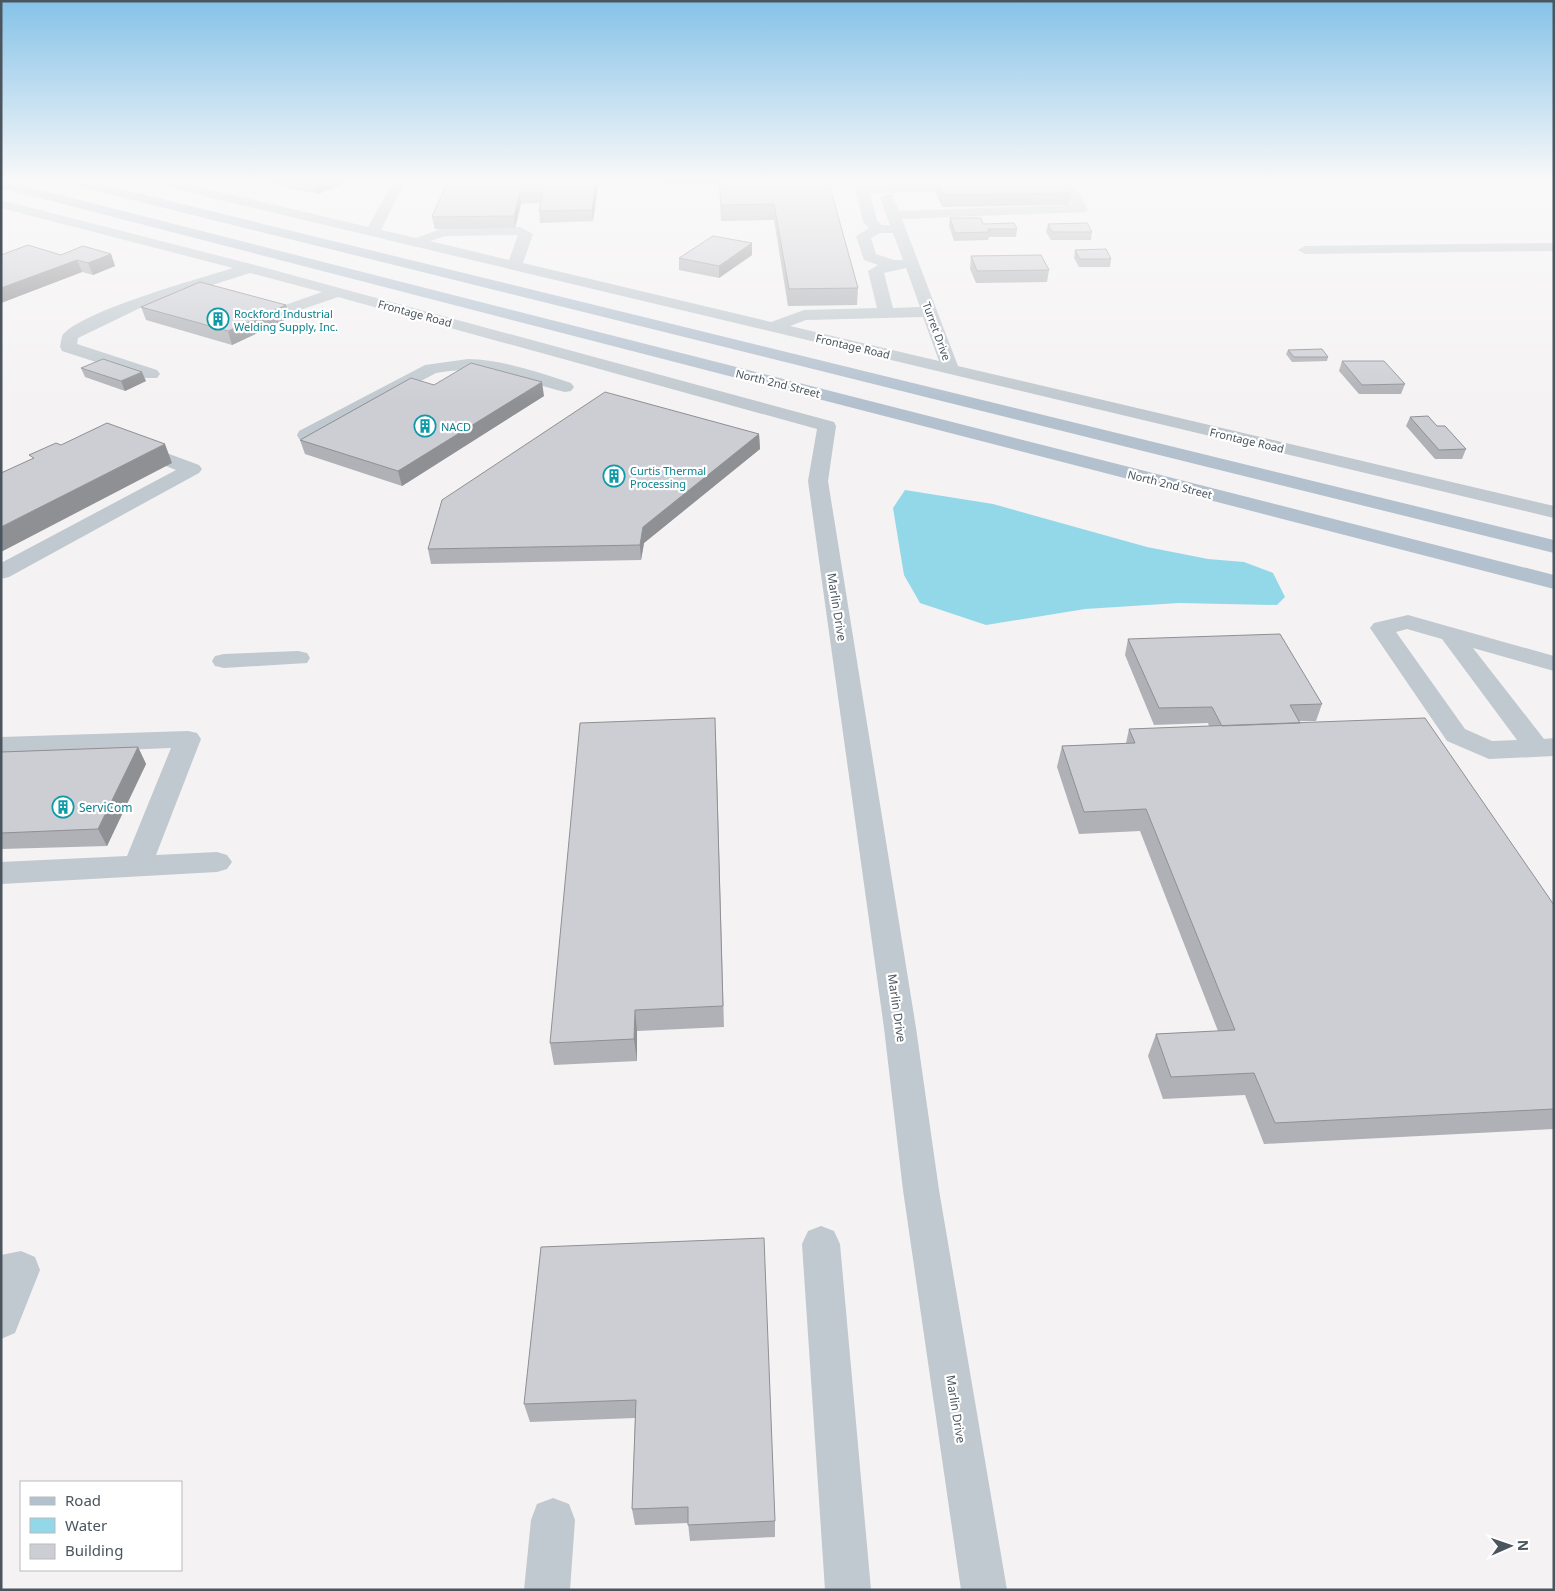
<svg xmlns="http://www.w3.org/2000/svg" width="1555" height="1591" viewBox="0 0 1555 1591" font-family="'Noto Sans',sans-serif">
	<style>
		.water { fill: #92d8e9 }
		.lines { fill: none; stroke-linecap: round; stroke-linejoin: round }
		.minor { fill: #c0c9cf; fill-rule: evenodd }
		.major { fill: #b3c1cf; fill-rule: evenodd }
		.wall { fill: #afb1b6 }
		.shaded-wall { fill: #8f9094 }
		.building { fill: #ccced4; stroke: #8f9094 }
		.labels { text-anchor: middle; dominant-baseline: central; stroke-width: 4.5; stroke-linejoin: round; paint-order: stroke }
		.far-culture-label { font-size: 11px; fill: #0d838f; stroke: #fff; text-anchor: start }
		.far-street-label { font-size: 11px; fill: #4a555e; stroke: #fff }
		.street-label { font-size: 12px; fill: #4a555e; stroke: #fff }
		.culture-label { font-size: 12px; fill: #0d838f; stroke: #fff; text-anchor: start }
	</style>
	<rect width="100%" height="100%" fill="#f4f2f2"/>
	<path class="water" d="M905,490L993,504L1147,547L1208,559L1244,562L1273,573L1285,597L1277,605L1179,603L1085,609L986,625L920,603L904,575L893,508Z"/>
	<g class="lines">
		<path class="minor" d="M147,180H169L368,227L394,180H406L381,230L416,238L443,228L520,227L533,234L523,263L771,322L804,310L877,308L868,271L878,265L864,260L856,236L869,228L863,222L856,189L858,186L973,184L980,188L973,192L870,193L877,221L882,225H890L880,198L887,194L892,195L899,211L1072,205L1063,191L1038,192L1031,188C1036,183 1068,181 1073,186C1079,192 1083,202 1088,209L1086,212L902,219L958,366L1554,506V518L153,184ZM880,233H893L903,260H894L876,254L871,238ZM518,235L509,260L430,241L445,236ZM906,268L920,307L893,308L884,273ZM923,317L939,361L790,326L806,320Z
			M1,200L255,265L834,422L836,426L828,481L916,1028L939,1190L1007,1590H961L903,1190L884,1028L808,481L817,429L338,297L280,317H268L266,314L268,311L322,292L250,273L140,308L78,338L77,344L157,370L160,374L157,378H145L62,351L60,347L62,336C78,312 201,278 233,268L1,208Z
			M1554,243V251L1305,254L1298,250L1305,246Z
			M468,359C504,360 537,372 571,383L574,387L571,391L565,392C515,380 490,363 436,373L313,439H299L297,435L299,431L425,365Z
			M137,442L199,465L202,469L199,473L9,577L1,579V563L176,470L130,452L127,448L130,444Z
			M1408,615L1554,656V671L1473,648L1544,739L1554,738V756L1489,759L1447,741L1370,628L1374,623ZM1407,629L1442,639L1517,740L1492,741L1465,729L1396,632Z
			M298,651L307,653L310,658L307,663L224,668L215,666L212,661L215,656L224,654Z
			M188,731L197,733L201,739L156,855L217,852L227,855L232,862L227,869L217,872L1,884V862L127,856L171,748L1,755V737Z
			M821,1226L834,1231L840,1244L871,1590H825L802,1244L808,1231Z
			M21,1251L35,1257L40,1270L15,1333L1,1339V1255Z
			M553,1498L569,1504L575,1520L570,1590H524L531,1520L537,1504Z"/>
		<path class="major" d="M1,180L1554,575V589L1,188Z
			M63,180H84L1554,540V553L64,183Z"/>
	</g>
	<path class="wall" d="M252,180H354L318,194Z
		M448,180H599L593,221L540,223L539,211L540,203L521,204L515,228L435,229L432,217Z
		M657,180H843V182H829L858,288L857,305L788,306L774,220L721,221L719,184H658Z
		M936,180L1071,193L1069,205L942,207L935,191Z
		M950,218L1017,229L1016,237H989L988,240L954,241L949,226Z
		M1048,224L1092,232L1091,240H1051L1046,232Z
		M752,243V255L719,278L679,270V258Z
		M1075,250L1111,259L1110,267H1079L1074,258Z
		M111,254L115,266L93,275L82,272L1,303V255Z
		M971,256L1049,270L1047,282L976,283L970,269Z
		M286,305L289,318L232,345L146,320L141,307Z
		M1288,350L1328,357L1327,361L1292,362L1286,354Z
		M1342,361L1405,384L1401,394H1359L1339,371Z
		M81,368L146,381L125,391L85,377Z
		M434,385L544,396L402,486L305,454L300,440Z
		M1410,417L1437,426L1466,449L1462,459H1435L1406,426Z
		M759,434L760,449L644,543L641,560L431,564L428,549Z
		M1128,639L1322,704L1316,721H1299L1300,723L1554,905V1129L1264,1144L1245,1095L1163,1099L1148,1056L1156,1034L1218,1031L1140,831L1079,834L1057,767L1062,746L1126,743L1129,729L1209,726L1208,723L1154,725L1125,655Z
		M716,740L724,1027L637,1031V1061L554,1065L550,1043Z
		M138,747L146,764L107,846L1,849V752Z
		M541,1247L775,1521V1537L690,1541L688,1523L635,1525L632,1509L635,1418L530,1422L524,1404Z"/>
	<path class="shaded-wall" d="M314,180H354L318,194Z
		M596,180H599L593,221L592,210Z
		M520,192L521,204L515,228L514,216Z
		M752,243V255L719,278V266Z
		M111,254L115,266L93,275L88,263Z
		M77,260L82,272L1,303V288Z
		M286,305L289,318L232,345L228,331Z
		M142,372L146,381L125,391L121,381Z
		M542,382L544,396L402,486L398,471Z
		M759,434L760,449L644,543L641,560L640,545L643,527Z
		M165,444L172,463L1,552V527Z
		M138,747L146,764L107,846L98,829Z
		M635,1010L637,1031V1061L634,1039Z"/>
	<path class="building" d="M448,180H596L592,210L539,211L543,192H520L514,216L432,217Z
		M719,180H828L858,288L789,289L774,204L721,205Z
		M936,180H1062L1071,193L943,195Z
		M950,218H981L983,224L1014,223L1017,229H988L989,232L955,233Z
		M1087,223L1092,232H1052L1048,224Z
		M713,236L752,243L719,266L679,258Z
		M28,245L61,255L83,246L111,254L88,263L77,260L1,288V255Z
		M1106,249L1111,259H1080L1075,250Z
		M1041,255L1049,270L977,271L971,256Z
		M200,282L286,305L228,331L141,307Z
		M1322,349L1328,357H1294L1288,350Z
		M103,359L142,372L121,381L81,368Z
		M1342,361H1384L1405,384L1362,385Z
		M471,363L542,382L398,471L300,440L411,378L434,385Z
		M605,392L759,434L643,527L640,545L428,549L442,500Z
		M1428,416L1437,426H1445L1466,449L1439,450L1410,417Z
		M107,423L165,444L1,527V473L34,458L29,455L56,443L61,445Z
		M1280,634L1322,704L1290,705L1300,723L1222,726L1212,707L1159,708L1128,639Z
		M715,718L723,1006L635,1010L634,1039L550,1043L580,723Z
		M1425,718L1554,905V1109L1275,1123L1254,1073L1171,1077L1156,1034L1235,1030L1146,809L1084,812L1062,746L1135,743L1129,729Z
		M138,747L98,829L1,833V752Z
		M764,1238L775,1521L688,1525V1507L632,1509L636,1400L524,1404L541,1247Z"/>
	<linearGradient id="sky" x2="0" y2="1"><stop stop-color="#85c2e8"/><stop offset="0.45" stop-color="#faf9f9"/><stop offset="1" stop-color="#faf9f9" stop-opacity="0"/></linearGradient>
	<rect width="1555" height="403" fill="url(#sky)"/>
	<defs>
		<g id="building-ring" transform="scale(1.125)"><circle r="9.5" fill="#fff" stroke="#0f9aa8" stroke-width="1.5"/><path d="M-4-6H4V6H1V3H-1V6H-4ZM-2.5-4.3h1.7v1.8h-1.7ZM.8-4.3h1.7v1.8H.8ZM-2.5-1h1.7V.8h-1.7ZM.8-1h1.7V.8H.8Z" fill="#0f9aa8"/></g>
	</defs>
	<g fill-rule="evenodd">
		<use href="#building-ring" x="218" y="319"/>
		<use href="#building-ring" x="425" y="426"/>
		<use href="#building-ring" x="614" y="476"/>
		<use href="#building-ring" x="63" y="807"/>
	</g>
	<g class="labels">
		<g class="far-culture-label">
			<text x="234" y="313">Rockford Industrial<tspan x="234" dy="13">Welding Supply, Inc.</tspan></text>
			<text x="441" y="426">NACD</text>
			<text x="630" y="470">Curtis Thermal<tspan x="630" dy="13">Processing</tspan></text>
		</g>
		<g class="far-street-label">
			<text transform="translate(415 313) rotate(15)">Frontage Road</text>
			<text transform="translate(937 331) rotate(70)">Turret Drive</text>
			<text transform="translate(853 346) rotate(13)">Frontage Road</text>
			<text transform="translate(778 383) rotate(14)">North 2nd Street</text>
			<text transform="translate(1247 440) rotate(13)">Frontage Road</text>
			<text transform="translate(1170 484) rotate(14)">North 2nd Street</text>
		</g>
		<g class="street-label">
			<text transform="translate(837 607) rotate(81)">Marlin Drive</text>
			<text transform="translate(897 1008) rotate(82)">Marlin Drive</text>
			<text transform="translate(956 1409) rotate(81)">Marlin Drive</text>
		</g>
		<g class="culture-label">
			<text x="79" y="807">ServiCom</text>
		</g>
	</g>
	<rect width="1555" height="1591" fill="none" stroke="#4a555e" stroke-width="5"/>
	<rect x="20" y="1481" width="162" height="90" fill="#ffffff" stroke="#b7bbbf"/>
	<rect x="30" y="1497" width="25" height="8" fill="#b3c1cf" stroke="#b7bbbf"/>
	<text x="65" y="1506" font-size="15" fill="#4a555e">Road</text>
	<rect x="30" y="1518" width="25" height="15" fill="#92d8e9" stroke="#b7bbbf"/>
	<text x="65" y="1531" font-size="15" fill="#4a555e">Water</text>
	<rect x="30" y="1544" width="25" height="15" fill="#ccced4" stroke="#b7bbbf"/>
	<text x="65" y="1556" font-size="15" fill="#4a555e">Building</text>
	<g transform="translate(1510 1546) rotate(88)" stroke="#ffffff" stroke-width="4" paint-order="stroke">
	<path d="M0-4L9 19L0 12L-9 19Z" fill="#4a555e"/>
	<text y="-8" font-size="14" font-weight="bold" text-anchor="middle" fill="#4a555e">N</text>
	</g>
</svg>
